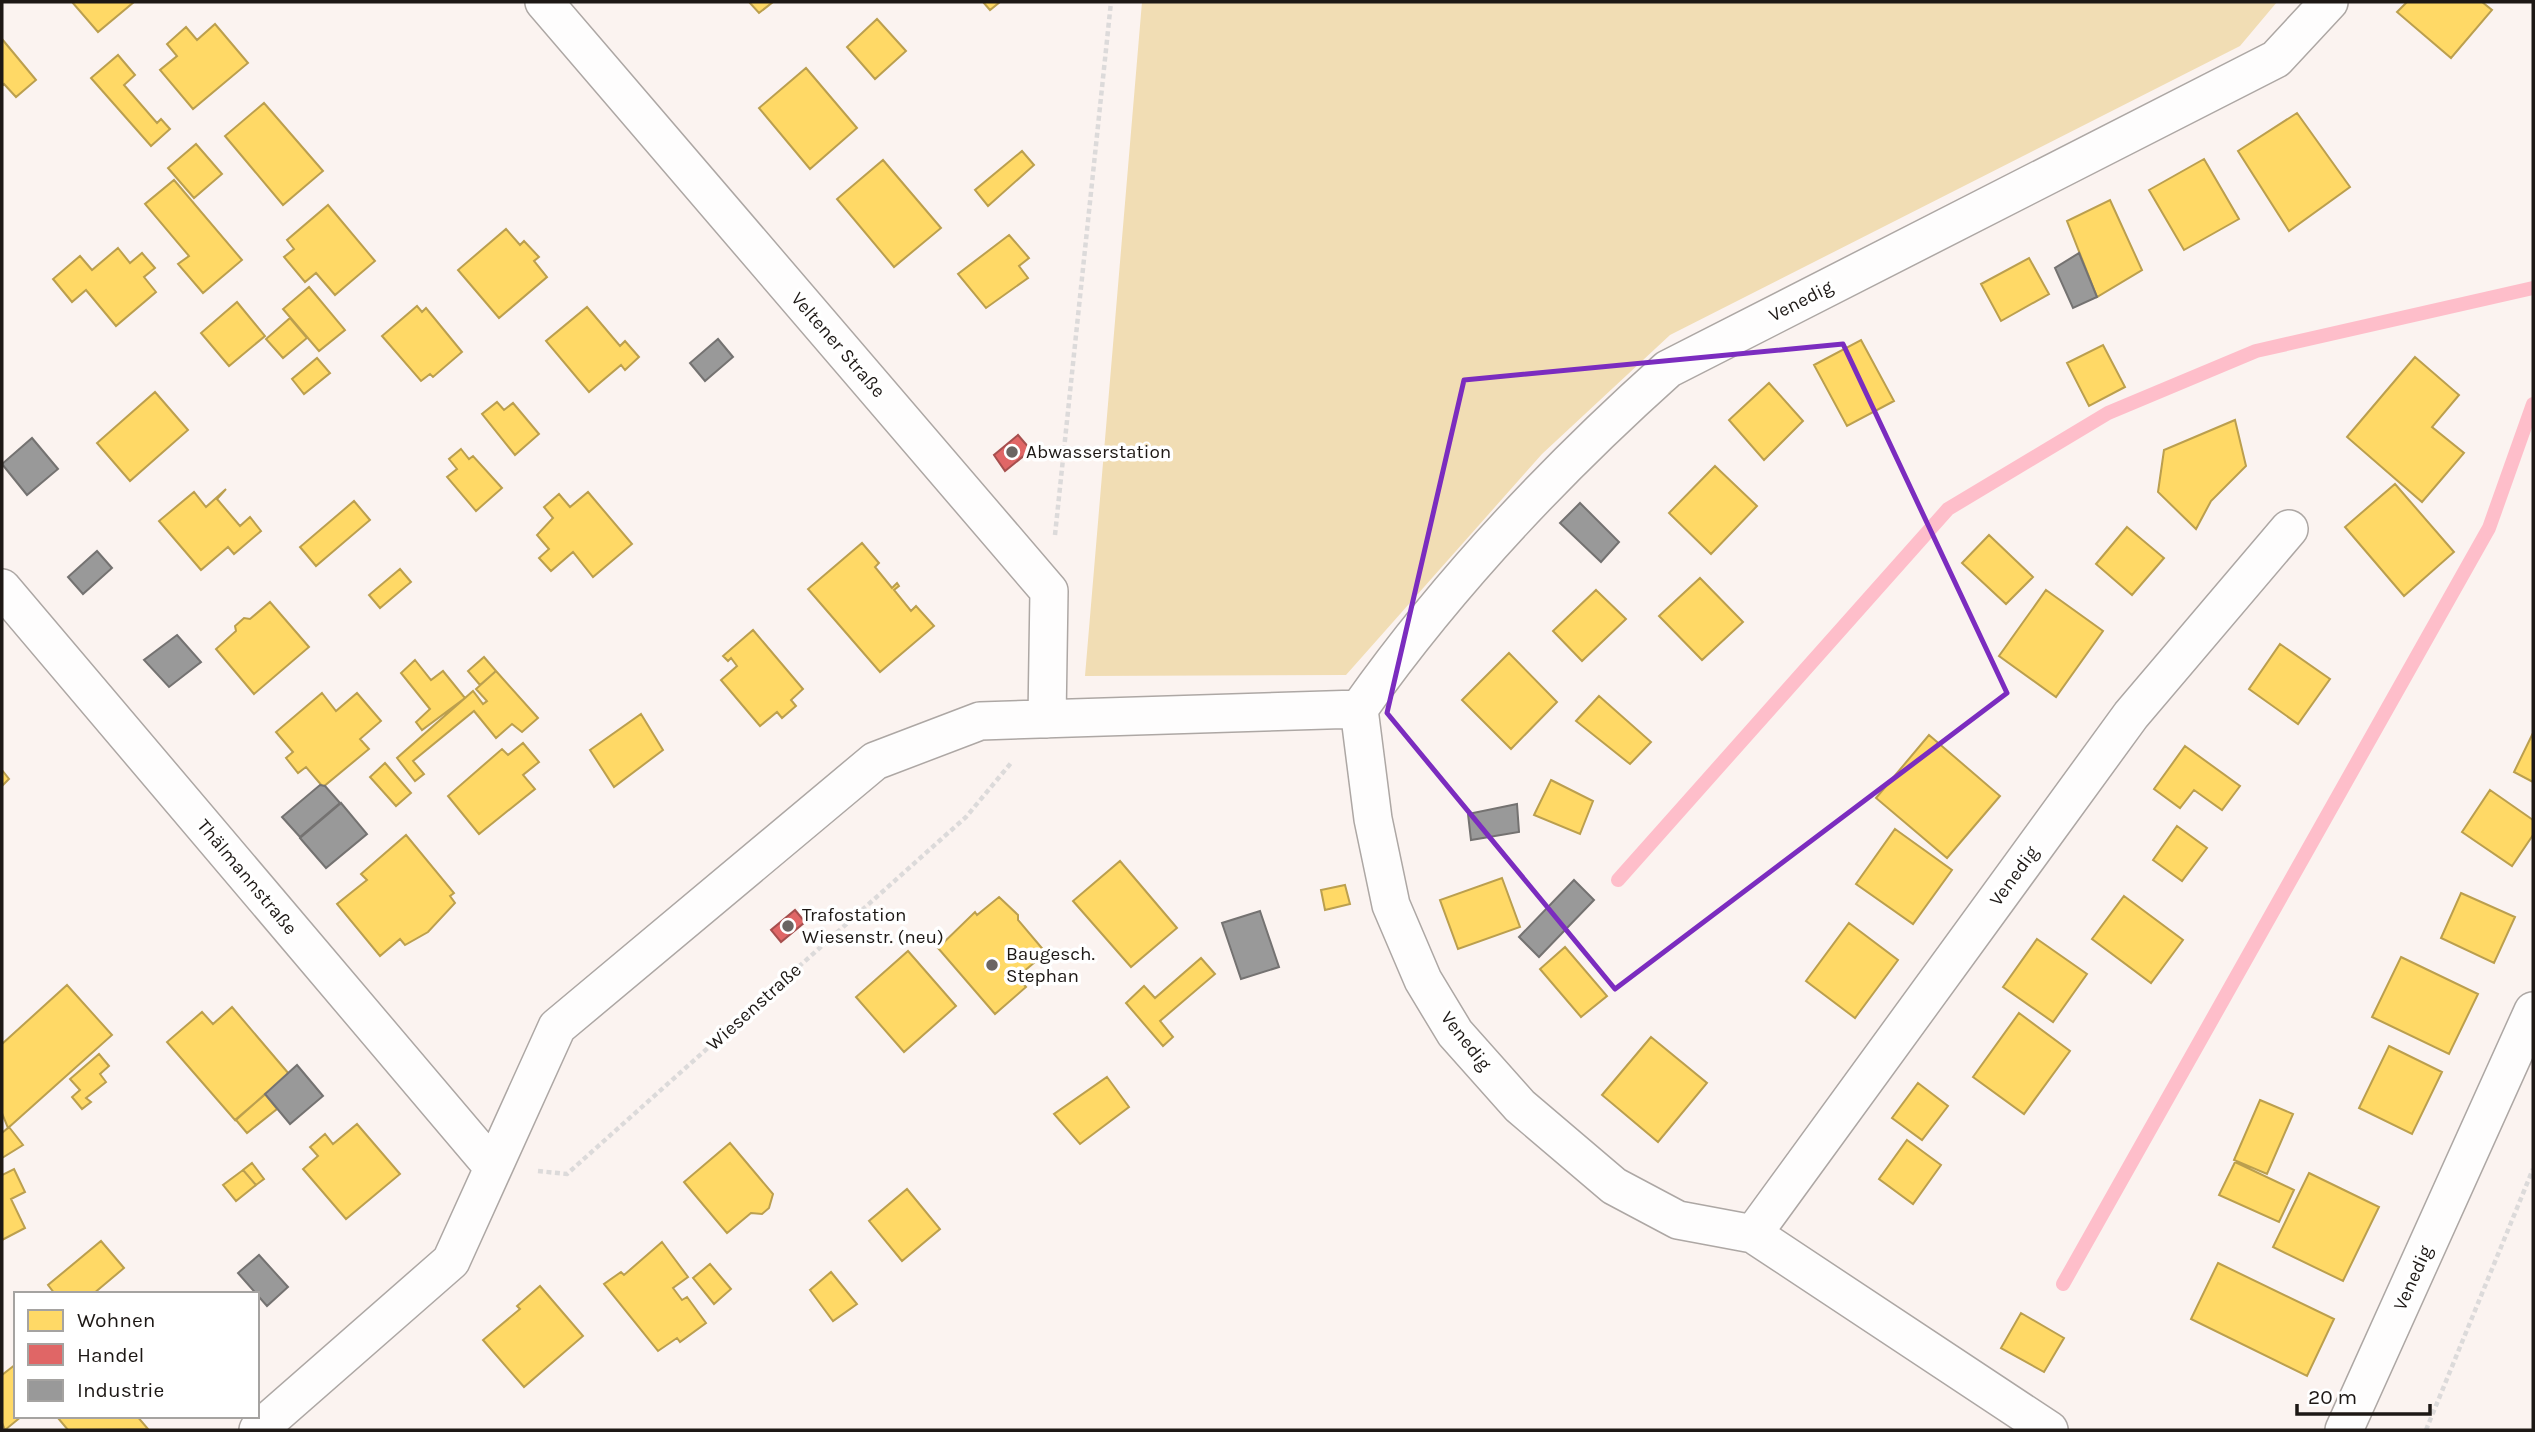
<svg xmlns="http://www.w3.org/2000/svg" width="2535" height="1432" viewBox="0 0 2535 1432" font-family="Karla,sans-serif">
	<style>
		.green { fill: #f1ddb4 }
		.homes { fill: #ffd966; stroke: #bb9f4e; stroke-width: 2 }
		.shops { fill: #e06666; stroke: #a64f4e; stroke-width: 2 }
		.industry { fill: #999; stroke: #747271; stroke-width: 2 }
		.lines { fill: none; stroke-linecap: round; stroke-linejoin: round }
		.stream { stroke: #febeca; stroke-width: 14 }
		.minor-casing { stroke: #ada7a4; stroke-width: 40 }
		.path { stroke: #dcdada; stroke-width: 4.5; stroke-dasharray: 5 3.5; stroke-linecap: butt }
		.minor { stroke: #fefdfd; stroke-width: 37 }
		.marked { fill: none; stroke: #7b2cbf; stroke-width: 5; stroke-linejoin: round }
		.poi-dot { fill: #6b6562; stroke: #fff; stroke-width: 2.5 }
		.labels { text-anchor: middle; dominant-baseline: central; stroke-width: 7; stroke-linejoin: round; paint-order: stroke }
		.street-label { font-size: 19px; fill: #1d1815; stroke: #fff }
		.poi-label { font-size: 19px; fill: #1d1815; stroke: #fff; text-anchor: start }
	</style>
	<rect width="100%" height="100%" fill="#fbf3f0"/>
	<path class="green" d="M1142,2H2277L2240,46L1670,335L1542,454L1346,675L1085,676Z"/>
	<path class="homes" d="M72,2H134L98,32Z
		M749,2H773L759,13Z
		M983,2H1000L990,10Z
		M2407,2H2482L2492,10L2451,58L2397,12Z
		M877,19L906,51L875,79L847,47Z
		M215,24L248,63L193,109L160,70L177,56L167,44L186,27L197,40Z
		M2,39L36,80L16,97L4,84L2,86Z
		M118,55L135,75L124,85L157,123L161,119L170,129L151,146L91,78Z
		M806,68L857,128L810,169L759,108Z
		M264,103L323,171L283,205L225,136Z
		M2297,113L2350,187L2289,231L2238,151Z
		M196,144L222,174L194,198L168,168Z
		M1022,151L1034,165L988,206L975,190Z
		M2204,159L2239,219L2184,250L2149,190Z
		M883,160L941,228L894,267L837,199Z
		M174,180L242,260L203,293L178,264L189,256L145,204Z
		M2110,200L2142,270L2097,297L2067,221Z
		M328,205L375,261L335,295L316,273L305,282L284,257L294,249L287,240Z
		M506,229L520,245L524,241L539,257L534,261L547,277L499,318L458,270Z
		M1009,235L1029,258L1019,266L1028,278L986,308L958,274Z
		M118,248L130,263L142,253L155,268L144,277L156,292L116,326L86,290L72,302L53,279L80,256L92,270Z
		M2029,258L2049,294L2001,321L1981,284Z
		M309,287L345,330L319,351L283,309Z
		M237,302L265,336L229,366L201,333Z
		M417,306L422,312L426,308L462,352L433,377L430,374L421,381L382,336Z
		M587,307L620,346L625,341L639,357L625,370L621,365L589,392L546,341Z
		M290,318L307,338L283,358L266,339Z
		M1861,340L1894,401L1847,426L1814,365Z
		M2103,345L2125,387L2089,406L2067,363Z
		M2415,357L2459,395L2432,427L2464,453L2422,502L2347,437Z
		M317,358L330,373L304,394L292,379Z
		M1769,383L1803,421L1764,460L1729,420Z
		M155,392L188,430L130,481L97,443Z
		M497,402L504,410L513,403L539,434L515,455L482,414Z
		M2235,420L2246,466L2211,501L2196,529L2158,492L2164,450Z
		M461,449L469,459L473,456L502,488L476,511L447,477L457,469L449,459Z
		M1715,466L1757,506L1711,554L1669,513Z
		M2395,484L2454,552L2404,596L2345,527Z
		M226,489L217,499L240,526L250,517L261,531L234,554L228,547L201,570L159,521L194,492L206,507Z
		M588,492L632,544L593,577L573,552L551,571L539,558L549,549L537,535L553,518L544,507L559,494L570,507Z
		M354,501L370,520L316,566L300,547Z
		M2127,527L2164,558L2132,595L2096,564Z
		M1989,535L2033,577L2006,604L1962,563Z
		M862,543L879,563L875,567L892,588L897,583L899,586L894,590L911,611L916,606L934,626L880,672L808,589Z
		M400,569L411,582L380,608L369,595Z
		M1700,578L1743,622L1702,660L1659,616Z
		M1596,590L1626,619L1582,661L1553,631Z
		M2046,590L2103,631L2056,697L1999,656Z
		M270,602L309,647L254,694L216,649L236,631L235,626L244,618L250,619Z
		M753,630L803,689L791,700L796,706L782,718L777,712L760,726L721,680L737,666L731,658L728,661L723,656Z
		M2280,644L2330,679L2298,724L2249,689Z
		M1509,653L1557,702L1511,749L1462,700Z
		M484,657L496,671L480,685L468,671Z
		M415,660L431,680L443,671L465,698L422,730L416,722L430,709L401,673Z
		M496,671L538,718L522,732L512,724L496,738L474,711L413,761L424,774L415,781L397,758L473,691L483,704L487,701L476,689Z
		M322,693L336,711L357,693L381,721L360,739L369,749L323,787L306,767L298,773L286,758L293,752L276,732Z
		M1599,696L1651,742L1630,764L1576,721Z
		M641,714L663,750L614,787L590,750Z
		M2533,733V782L2514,772Z
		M1929,735L2000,796L1947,858L1876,798Z
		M523,743L539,762L523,775L535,789L479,834L448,796L502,749L508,755Z
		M2185,746L2240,786L2222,810L2194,790L2180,808L2154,789Z
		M385,763L411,793L396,806L370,777Z
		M2,770L9,779L2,786Z
		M1551,780L1593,801L1580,834L1534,815Z
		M2490,790L2533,820V835L2512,866L2462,832Z
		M2177,826L2207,848L2182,881L2153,860Z
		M1895,829L1952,870L1913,924L1856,884Z
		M406,835L454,893L450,896L455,903L428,932L405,945L400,939L380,956L337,904L367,880L361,874Z
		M1120,861L1177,928L1131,967L1073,901Z
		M1502,878L1520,927L1458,949L1440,900Z
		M1345,885L1350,904L1325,910L1321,890Z
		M2461,893L2515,917L2494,963L2441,938Z
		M2124,896L2183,940L2151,983L2092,939Z
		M999,897L1018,915V920L1046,953L1017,977L1026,987L995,1014L938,948L975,912L977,915Z
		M1849,923L1898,960L1855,1018L1806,981Z
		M2037,939L2087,974L2053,1022L2003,987Z
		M1565,947L1607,996L1581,1017L1540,969Z
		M908,951L956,1006L904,1052L856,997Z
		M2401,957L2478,994L2449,1054L2372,1017Z
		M1201,958L1215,974L1160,1021L1173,1037L1163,1046L1126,1003L1144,986L1155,998Z
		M67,985L112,1035L8,1128L2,1113V1044Z
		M232,1007L289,1074L235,1120L167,1042L202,1012L213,1024Z
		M2019,1013L2070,1051L2024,1114L1973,1077Z
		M1651,1037L1707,1083L1658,1142L1602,1095Z
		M2389,1046L2442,1072L2412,1134L2359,1108Z
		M99,1054L109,1066L100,1074L106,1082L86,1098L91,1102L82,1109L72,1097L80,1090L70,1079Z
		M1107,1077L1129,1107L1080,1144L1054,1114Z
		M1918,1083L1948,1106L1922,1140L1892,1118Z
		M265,1094L277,1109L247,1133L236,1120Z
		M2260,1100L2293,1114L2267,1174L2234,1160Z
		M357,1124L400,1174L346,1219L303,1169L318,1156L310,1147L325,1134L333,1144Z
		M9,1127L23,1145L2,1158V1133Z
		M1907,1140L1941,1165L1913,1204L1879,1179Z
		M730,1143L773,1194L769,1208L762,1214L751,1213L727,1233L684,1182Z
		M2235,1162L2294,1190L2279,1222L2219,1195Z
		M252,1163L264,1179L256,1185L243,1170Z
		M14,1169L25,1192L11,1199L25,1228L2,1240V1175Z
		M243,1170L256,1185L236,1201L223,1185Z
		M2309,1173L2379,1207L2343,1281L2273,1247Z
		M907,1189L940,1229L902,1261L869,1221Z
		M101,1241L124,1268L93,1294H55L48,1285Z
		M662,1242L688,1277L673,1288L682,1300L687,1297L706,1323L680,1342L677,1338L658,1351L604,1284L621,1272L624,1275Z
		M2218,1263L2334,1319L2307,1376L2191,1319Z
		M710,1264L731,1289L714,1304L693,1278Z
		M831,1272L857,1304L833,1321L810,1290Z
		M540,1286L583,1336L524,1387L483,1340L520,1309L517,1306Z
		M2021,1313L2064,1338L2044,1372L2001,1348Z
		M16,1364V1416H22L5,1430L2,1423V1375Z
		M60,1416H137L148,1429L68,1430L58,1418Z"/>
	<path class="shops" d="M1018,435L1031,450L1005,471L994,455Z
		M795,910L805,922L781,942L771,930Z"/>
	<path class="industry" d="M2079,253L2097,297L2073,308L2055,268Z
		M718,339L733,357L705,381L690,363Z
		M32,438L58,469L27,495L2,464Z
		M1580,503L1619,542L1601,562L1560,523Z
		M97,551L112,568L83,594L68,577Z
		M177,635L201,662L169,687L144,660Z
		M320,785L325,786L340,803L300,837L282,817Z
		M341,803L367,834L326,868L300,838Z
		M1517,804L1519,832L1471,840L1468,814Z
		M1574,880L1594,900L1539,957L1519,937Z
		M1260,911L1279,967L1241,979L1222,923Z
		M297,1065L323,1096L290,1124L265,1094Z
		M259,1255L288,1287L267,1306L238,1273Z"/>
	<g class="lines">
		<path class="stream" d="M1618,880L1948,509L2108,413L2256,351L2533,288
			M2063,1284L2489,528L2533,404"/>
		<g class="minor-casing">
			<path id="minor" d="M544,2L1049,591L1047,719
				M2,588L492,1166
				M1359,709L1373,819L1391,905L1423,980L1455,1033L1520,1106L1614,1186L1678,1220L1753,1234L2049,1430
				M1753,1234L2131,715L2289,529
				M258,1430L451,1261L557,1027L875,761L980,721L1359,709C1448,583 1553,472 1668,369L2276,59L2329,2
				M2344,1430L2533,1011"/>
		</g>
		<path class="path" d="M1055,535L1111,2
			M538,1171L567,1174L966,817L1011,763
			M2426,1430L2533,1169"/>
		<use href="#minor" class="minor"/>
	</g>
	<path class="marked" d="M1843,344L2007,693L1615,989L1387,713L1464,380Z"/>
	<g class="poi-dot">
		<circle cx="1012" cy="452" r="7"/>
		<circle cx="788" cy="926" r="7"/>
		<circle cx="992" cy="965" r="7"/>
	</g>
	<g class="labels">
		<g class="street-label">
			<text transform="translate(1801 301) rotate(-27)">Venedig</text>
			<text transform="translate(838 345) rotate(49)">Veltener Straße</text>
			<text transform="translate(2014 876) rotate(-54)">Venedig</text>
			<text transform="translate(247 877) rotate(50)">Thälmannstraße</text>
			<text transform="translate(754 1007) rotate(-42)">Wiesenstraße</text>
			<text transform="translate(1466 1041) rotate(52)">Venedig</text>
			<text transform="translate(2413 1278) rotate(-66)">Venedig</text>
		</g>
		<g class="poi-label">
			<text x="1026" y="452">Abwasserstation</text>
			<text x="802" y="915">Trafostation<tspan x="802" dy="22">Wiesenstr. (neu)</tspan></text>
			<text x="1006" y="954">Baugesch.<tspan x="1006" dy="22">Stephan</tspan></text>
		</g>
	</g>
	<rect width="2535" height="1432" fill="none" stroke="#1d1815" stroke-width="7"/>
	<rect x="14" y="1292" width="245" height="126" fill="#ffffff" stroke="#a5a3a1" stroke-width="2"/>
	<rect x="28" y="1310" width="35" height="21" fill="#ffd966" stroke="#a5a3a1" stroke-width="2"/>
	<text x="77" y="1327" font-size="21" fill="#1d1815">Wohnen</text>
	<rect x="28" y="1344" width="35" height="21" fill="#e06666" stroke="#a5a3a1" stroke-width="2"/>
	<text x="77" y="1362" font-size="21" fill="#1d1815">Handel</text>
	<rect x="28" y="1380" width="35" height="21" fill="#999999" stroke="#a5a3a1" stroke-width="2"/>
	<text x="77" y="1397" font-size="21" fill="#1d1815">Industrie</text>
	<path d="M2297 1404v10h133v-10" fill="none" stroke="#1d1815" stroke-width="3.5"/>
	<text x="2308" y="1404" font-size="21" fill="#1d1815" stroke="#ffffff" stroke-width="5" paint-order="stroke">20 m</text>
</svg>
